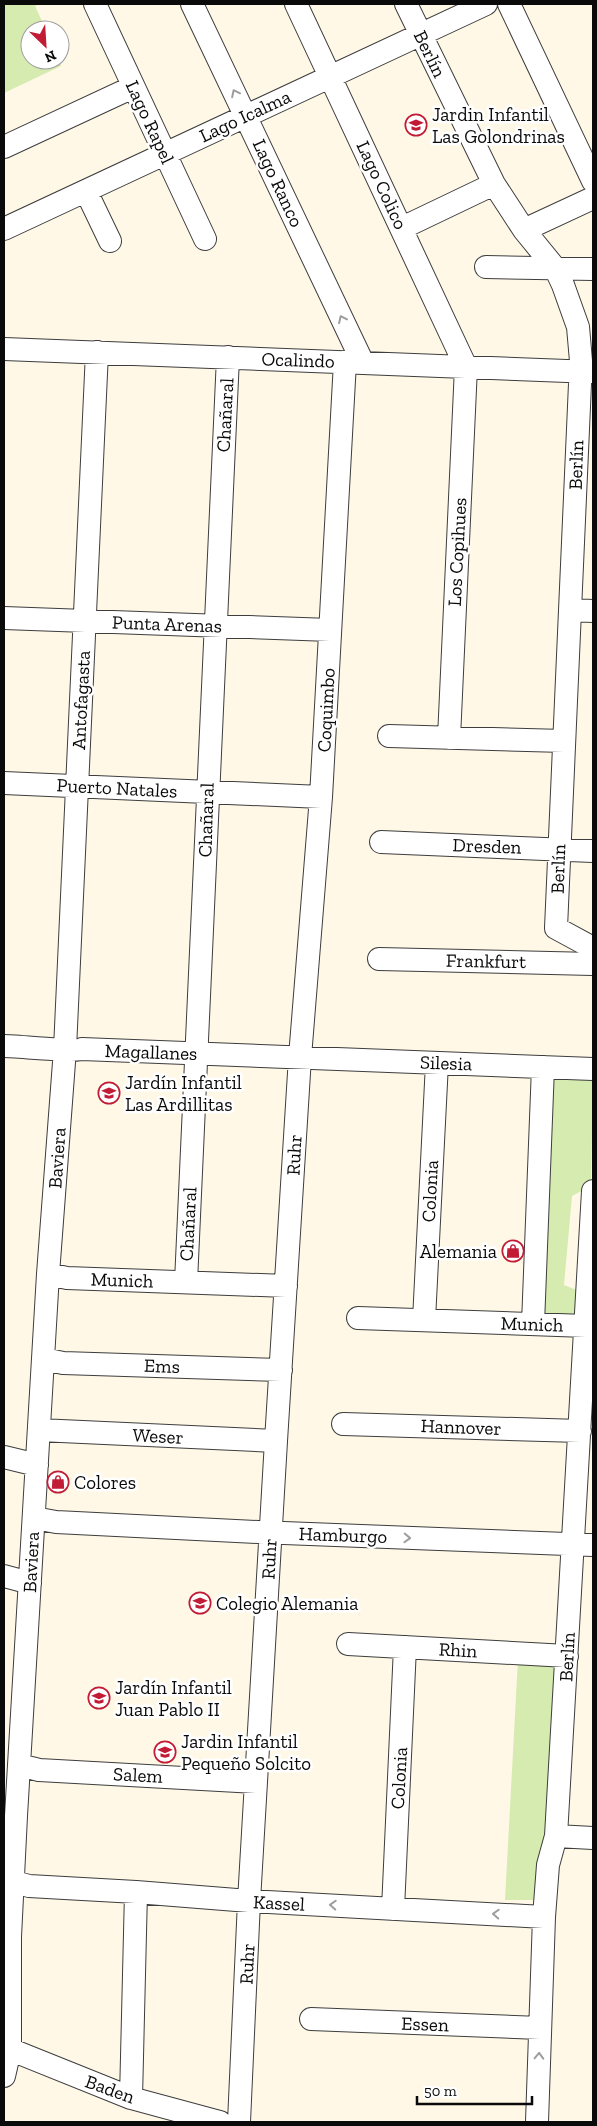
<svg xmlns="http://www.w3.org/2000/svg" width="597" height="2126" viewBox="0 0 597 2126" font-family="'Zilla Slab',serif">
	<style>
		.park { fill: #d5ebaf }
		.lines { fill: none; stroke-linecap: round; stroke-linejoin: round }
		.minor-casing { stroke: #3d3d3d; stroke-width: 24 }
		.minor { stroke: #fff; stroke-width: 22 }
		.oneway { stroke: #9d9d9d }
		.labels { text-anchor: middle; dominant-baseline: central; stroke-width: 5; stroke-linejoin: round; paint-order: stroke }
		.street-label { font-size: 19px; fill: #0a0a0a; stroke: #fff }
		.poi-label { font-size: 19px; fill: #0a0a0a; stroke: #fff; text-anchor: start }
	</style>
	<rect width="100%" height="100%" fill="#fff8e7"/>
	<path class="park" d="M4,4H40L35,6L46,30H30V60H59L61,66L4,93Z
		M548,1073L593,1078L591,1186L572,1196L564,1285L584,1293L583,1319L543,1315Z
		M518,1659L555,1660L543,1900H505Z"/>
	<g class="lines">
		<g class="minor-casing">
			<path id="minor" d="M95,4L205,239
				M192,4L363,363
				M296,4L466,367L449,738
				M406,4L494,184L524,230L555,268L563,285L578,327L581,361L556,928L593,948
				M509,4L593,181
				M4,147L133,87
				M86,191L110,241
				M402,228L494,184
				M4,229L486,4
				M524,230L593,198
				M486,267L593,269
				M4,349L593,372
				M570,610L593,611
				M4,618L330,630
				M389,736L564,741
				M4,783L321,797
				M381,842L593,851
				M379,959L593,964
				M4,1046C16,1046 76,1052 82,1049L593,1069
				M48,1274L67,1278L286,1286
				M186,1282L228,357
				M358,1318L586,1326
				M424,1320L437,1063
				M533,1324L543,1067
				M44,1359L63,1363L281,1370
				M343,1424L580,1431
				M39,1430L276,1441
				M4,1457L37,1465
				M34,1518L56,1522L258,1532L593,1545
				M4,1576L30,1583
				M348,1644L567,1656
				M19,1765L39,1770L256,1782
				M556,1836L593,1838
				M14,1882L29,1886L136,1892L249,1901L544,1917
				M393,1909L405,1647
				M311,2019L540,2028
				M4,2047L131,2098L220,2122
				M4,2076L10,2050V1937L16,1816L48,1274L65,1049L97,352
				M131,2098L136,1892
				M239,2122L249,1901L276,1441L300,1057L321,797L345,362
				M537,2122L544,1917L548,1865L556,1836L593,1191"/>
		</g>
		<use href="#minor" class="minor"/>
	</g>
	<defs><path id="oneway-chevron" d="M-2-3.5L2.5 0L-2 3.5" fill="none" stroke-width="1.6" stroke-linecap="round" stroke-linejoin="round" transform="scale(1.25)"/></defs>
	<g class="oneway">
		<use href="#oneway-chevron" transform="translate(235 93) rotate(-116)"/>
		<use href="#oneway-chevron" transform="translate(342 319) rotate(-115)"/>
		<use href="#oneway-chevron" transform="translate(407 1538) rotate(2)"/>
		<use href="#oneway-chevron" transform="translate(333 1905) rotate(-177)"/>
		<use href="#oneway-chevron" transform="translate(496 1914) rotate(-177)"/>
		<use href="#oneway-chevron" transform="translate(539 2056) rotate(-88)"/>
	</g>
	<defs>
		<g id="school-ring" transform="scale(1.125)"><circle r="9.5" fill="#fff" stroke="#c11b36" stroke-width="1.5"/><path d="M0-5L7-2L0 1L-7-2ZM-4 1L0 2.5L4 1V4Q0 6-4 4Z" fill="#c11b36"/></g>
		<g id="shop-ring" transform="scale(1.125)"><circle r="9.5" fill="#fff" stroke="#c11b36" stroke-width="1.5"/><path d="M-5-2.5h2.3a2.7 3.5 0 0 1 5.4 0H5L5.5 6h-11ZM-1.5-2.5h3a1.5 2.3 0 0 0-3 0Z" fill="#c11b36"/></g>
	</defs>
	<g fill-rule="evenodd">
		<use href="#school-ring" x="416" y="125"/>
		<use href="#school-ring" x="109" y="1093"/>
		<use href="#shop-ring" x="513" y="1251"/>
		<use href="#shop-ring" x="58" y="1482"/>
		<use href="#school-ring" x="200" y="1603"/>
		<use href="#school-ring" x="99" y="1698"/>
		<use href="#school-ring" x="165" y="1752"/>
	</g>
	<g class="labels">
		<g class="street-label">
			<text transform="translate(430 54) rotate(64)">Berlín</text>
			<text transform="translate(245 116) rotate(-25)">Lago Icalma</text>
			<text transform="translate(150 122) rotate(65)">Lago Rapel</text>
			<text transform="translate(278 183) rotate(65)">Lago Ranco</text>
			<text transform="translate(382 185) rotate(65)">Lago Colico</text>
			<text transform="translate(298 360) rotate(2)">Ocalindo</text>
			<text transform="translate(225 415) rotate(-87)">Chañaral</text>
			<text transform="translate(576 465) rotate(-88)">Berlín</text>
			<text transform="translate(457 552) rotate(-87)">Los Copihues</text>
			<text transform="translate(167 624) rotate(2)">Punta Arenas</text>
			<text transform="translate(81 700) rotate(-87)">Antofagasta</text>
			<text transform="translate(326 710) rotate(-87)">Coquimbo</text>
			<text transform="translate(117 788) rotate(3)">Puerto Natales</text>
			<text transform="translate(206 820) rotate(-88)">Chañaral</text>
			<text transform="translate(487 846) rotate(2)">Dresden</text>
			<text transform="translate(558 869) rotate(-88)">Berlín</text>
			<text transform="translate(486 961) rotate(1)">Frankfurt</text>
			<text transform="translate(151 1052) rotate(2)">Magallanes</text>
			<text transform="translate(446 1063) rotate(2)">Silesia</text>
			<text transform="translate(294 1155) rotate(-87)">Ruhr</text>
			<text transform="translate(57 1158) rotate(-86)">Baviera</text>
			<text transform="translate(430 1191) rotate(-87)">Colonia</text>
			<text transform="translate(188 1224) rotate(-87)">Chañaral</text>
			<text transform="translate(122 1280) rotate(2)">Munich</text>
			<text transform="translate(532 1324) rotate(2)">Munich</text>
			<text transform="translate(162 1366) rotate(2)">Ems</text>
			<text transform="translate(461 1427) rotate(2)">Hannover</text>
			<text transform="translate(158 1436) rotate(3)">Weser</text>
			<text transform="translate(343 1535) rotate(2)">Hamburgo</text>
			<text transform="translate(269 1559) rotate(-87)">Ruhr</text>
			<text transform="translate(31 1562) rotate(-87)">Baviera</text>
			<text transform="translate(458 1650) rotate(3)">Rhin</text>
			<text transform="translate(567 1657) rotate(-87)">Berlín</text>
			<text transform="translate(138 1775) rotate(3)">Salem</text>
			<text transform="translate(399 1778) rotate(-87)">Colonia</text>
			<text transform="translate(279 1903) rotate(3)">Kassel</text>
			<text transform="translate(247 1964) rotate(-87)">Ruhr</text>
			<text transform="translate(425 2024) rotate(2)">Essen</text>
			<text transform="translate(110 2089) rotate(20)">Baden</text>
		</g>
		<g class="poi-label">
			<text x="432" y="114">Jardin Infantil<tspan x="432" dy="22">Las Golondrinas</tspan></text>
			<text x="125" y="1082">Jardín Infantil<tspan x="125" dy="22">Las Ardillitas</tspan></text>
			<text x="497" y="1251" text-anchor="end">Alemania</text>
			<text x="74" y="1482">Colores</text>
			<text x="216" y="1603">Colegio Alemania</text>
			<text x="115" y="1687">Jardín Infantil<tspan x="115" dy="22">Juan Pablo II</tspan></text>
			<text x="181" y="1741">Jardin Infantil<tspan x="181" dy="22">Pequeño Solcito</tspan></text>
		</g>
	</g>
	<rect width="597" height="2126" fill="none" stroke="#0a0a0a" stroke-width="10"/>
	<g transform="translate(45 45) rotate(155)"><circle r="24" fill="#ffffff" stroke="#9d9d9d"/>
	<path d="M0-4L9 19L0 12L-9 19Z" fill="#c11b36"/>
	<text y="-8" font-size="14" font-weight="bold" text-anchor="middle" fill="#0a0a0a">N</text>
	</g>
	<path d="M417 2096v8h115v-8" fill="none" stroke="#0a0a0a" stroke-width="2.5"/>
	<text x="424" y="2096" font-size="15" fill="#0a0a0a" stroke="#ffffff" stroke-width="4" paint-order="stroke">50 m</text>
</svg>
